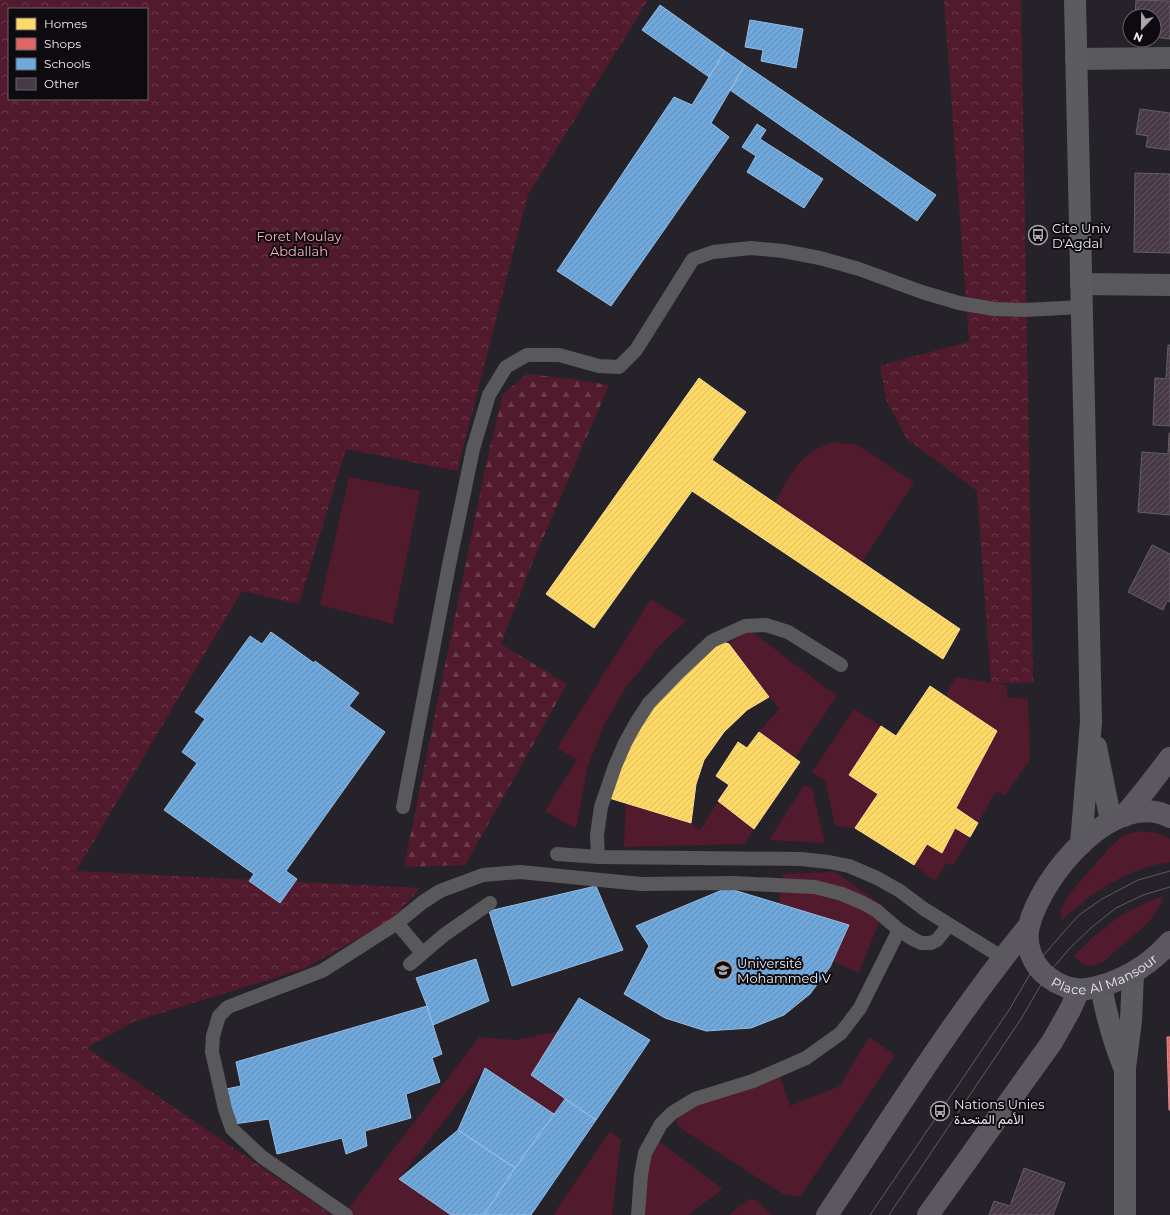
<svg xmlns="http://www.w3.org/2000/svg" width="1170" height="1215" viewBox="0 0 1170 1215" font-family="Montserrat,Vazirmatn,sans-serif">
	<style>
		.green { fill: #511a2d }
		.forest { fill: url(#forest-firs) }
		.park { fill: url(#park-crowns); fill-rule: evenodd }
		.homes { fill: url(#homes-hatch); stroke: #fade91 }
		.shops { fill: url(#shops-hatch); stroke: #e48e91 }
		.schools { fill: url(#schools-hatch); stroke: #95bce3 }
		.building { fill: url(#building-hatch); stroke: #645f64 }
		.lines { fill: none; stroke-linecap: round; stroke-linejoin: round }
		.lane { stroke: #59595c; stroke-width: 14 }
		.street { stroke: #59595c; stroke-width: 22 }
		.secondary { stroke: #5c5c5f; stroke-width: 22 }
		.primary { stroke: #5b595f; stroke-width: 22 }
		.tram { stroke: #5e5d60; stroke-width: 1 }
		.labels { text-anchor: middle; dominant-baseline: central; stroke-width: 4; stroke-linejoin: round; paint-order: stroke }
		.poi-label { font-size: 13px; fill: #efebf4; stroke: #0d0a10; text-anchor: start }
		.park-label { font-size: 13px; fill: #fab2c4; stroke: #0d0a10 }
		.street-label { font-size: 13px; fill: #efebf4; stroke: #0d0a10 }
	</style>
	<defs>
		<pattern id="forest-firs" width="22" height="20" patternUnits="userSpaceOnUse"><rect width="22" height="20" fill="#511a2d"/><path d="M5 1l3.5 6h-7zM16 11l3.5 6h-7z" fill="#6a3b4c"/></pattern>
		<pattern id="park-crowns" width="20" height="18" patternUnits="userSpaceOnUse"><rect width="20" height="18" fill="#511a2d"/><path d="M2 6a3 3 0 1 1 6 0M12 15a3 3 0 1 1 6 0" fill="none" stroke="#6a3b4c"/></pattern>
		<pattern id="homes-hatch" width="6" height="6" patternUnits="userSpaceOnUse"><rect width="6" height="6" fill="#ffd966"/><path d="M-1 1l2-2M0 6l6-6M5 7l2-2" fill="none" stroke="#dabc60"/></pattern>
		<pattern id="shops-hatch" width="6" height="6" patternUnits="userSpaceOnUse"><rect width="6" height="6" fill="#e06666"/><path d="M-1 1l2-2M0 6l6-6M5 7l2-2" fill="none" stroke="#b25c5d"/></pattern>
		<pattern id="schools-hatch" width="6" height="6" patternUnits="userSpaceOnUse"><rect width="6" height="6" fill="#6fa8dc"/><path d="M-1 1l2-2M0 6l6-6M5 7l2-2" fill="none" stroke="#638bb0"/></pattern>
		<pattern id="building-hatch" width="6" height="6" patternUnits="userSpaceOnUse"><rect width="6" height="6" fill="#483946"/><path d="M-1 1l2-2M0 6l6-6M5 7l2-2" fill="none" stroke="#635661"/></pattern>
	</defs>
	<rect width="100%" height="100%" fill="#262229"/>
	<path class="green" d="M832,442L858,445L914,482L862,562L775,503C785,484 796,461 815,450C820,447 827,445 832,442Z
		M349,477L420,491L393,624L320,605Z
		M651,599L686,621L663,642L627,686L604,725L587,769L576,829L545,811L577,760L557,748Z
		M748,629L837,696L795,758L759,732L779,709L769,697L729,644Z
		M956,677L1007,685V697L1028,699L1030,760L1005,795L996,792L978,823L956,808L997,731L945,696Z
		M854,709L881,726L849,775L878,794L855,828L835,826L825,781L812,772Z
		M804,785L812,788L825,843L769,840Z
		M718,801L754,829L744,844L624,847L626,803L691,823L700,831Z
		M955,828L970,837L953,865L946,863L935,881L914,865L927,844L942,853Z
		M1139,831L1157,833L1170,839V862C1127,869 1092,892 1061,921V910L1065,900L1071,892L1109,848L1122,836Z
		M835,872L885,907L859,973L833,961L849,925L779,904L783,874Z
		M1164,896L1160,906L1148,923L1103,962C1091,968 1082,966 1074,956C1101,928 1126,908 1164,896Z
		M559,1031L531,1075L565,1099L554,1114L485,1068L399,1179L451,1215H348L345,1213L479,1037L516,1040Z
		M869,1037L895,1055L800,1197L783,1194L683,1130L677,1124L676,1116L692,1098L776,1064L790,1106L840,1086Z
		M610,1131L621,1140L612,1215H553Z
		M657,1140L723,1189L688,1215H645L649,1153Z
		M749,1199L755,1200L772,1215H729Z"/>
	<path class="forest" d="M527,374L572,379L609,385L531,566L501,644L567,684L465,865L404,867L486,464L503,394Z"/>
	<path class="park" d="M0,0H648L528,195L457,471L346,449L299,604L242,591L76,871L420,888L390,921L303,969L135,1021L87,1048L332,1215H0ZM9,9H147V99H9Z
		M944,0H1021L1033,683H991L977,491L906,438L886,399L880,366L896,361L969,342Z"/>
	<path class="homes" d="M699,378L746,412L712,460L960,629L943,659L692,491L594,628L546,594Z
		M723,642L729,644L769,697L747,710L724,732L704,760L696,784L691,823L609,798L625,753L648,713L714,646Z
		M930,686L997,731L956,808L978,823L970,837L955,828L942,853L927,844L914,865L855,828L878,794L849,775L881,726L896,736Z
		M759,732L800,762L754,829L718,801L729,785L716,776L738,742L747,748Z"/>
	<path class="shops" d="M1167,1037H1170V1110H1169Z"/>
	<path class="schools" d="M660,5L725,51L709,77L642,30Z
		M750,20L803,29L796,68L761,61L763,50L745,47Z
		M725,51L745,65L711,123L729,137L611,306L557,271L674,97L692,105Z
		M745,65L936,195L917,221L730,90Z
		M757,124L766,130L760,139L823,179L804,208L747,172L756,156L742,147Z
		M271,632L314,663L315,661L359,693L349,706L385,732L286,871L297,879L280,903L249,881L254,874L164,810L197,763L182,752L205,719L195,712L250,636L262,644Z
		M596,886L623,950L512,986L489,911Z
		M727,888L849,925L830,967L810,994L784,1015L751,1028L706,1031L665,1018L624,994L649,946L636,926Z
		M476,959L489,1001L433,1025L427,1006L416,978Z
		M579,998L650,1040L596,1120L531,1075Z
		M427,1006L442,1054L432,1058L440,1082L406,1094L411,1118L365,1131L367,1146L346,1154L342,1138L277,1154L269,1119L234,1124L226,1089L241,1086L236,1062Z
		M485,1068L554,1114L515,1168L458,1130Z
		M565,1099L596,1120L531,1215H484L515,1168Z
		M458,1130L515,1168L484,1215H451L399,1179Z"/>
	<path class="building" d="M1136,0L1170,1V39L1154,37V16H1135Z
		M1140,109L1170,113V150L1146,147L1148,136L1136,134Z
		M1135,173L1170,174V253L1134,252Z
		M1168,345H1170V426L1153,425L1155,378L1166,379Z
		M1169,433H1170V515L1138,512L1142,452L1168,454Z
		M1152,545L1170,554V602L1167,601L1163,610L1128,592Z
		M1024,1168L1065,1183L1053,1215H989L994,1201L1010,1206Z"/>
	<g class="lines">
		<path class="lane" d="M403,807L449,565L473,449L489,395L506,367L527,355H559L599,366L619,367L636,350L693,259L713,252L751,248L783,251L820,258L859,269L922,292L959,303L994,309L1024,310L1082,307
			M557,854L598,857L801,859L829,862L849,866L877,878L900,891L924,909L1003,958
			M598,857L597,835L601,807L615,766L625,743L636,723L649,703L678,673L712,641L745,626L766,625L788,632L841,665
			M397,923L422,953
			M410,964L444,935L490,903
			M346,1215L262,1157L232,1129L225,1109L212,1052L213,1036L219,1016L228,1007L322,971L397,923L423,902L440,891L483,875L520,872L641,884L734,883L815,887L842,894L863,903L877,911L899,930L913,939L921,943H931L937,940L949,925
			M638,1215L641,1175L645,1153L661,1124L672,1113L695,1099L753,1081L806,1058L841,1033L860,1008L899,930"/>
		<path class="street" d="M1076,59L1170,58
			M1081,284L1170,285"/>
		<path class="secondary" d="M1075,0L1091,722L1081,844
			M1096,747L1111,821
			M1101,986C1106,1014 1113,1040 1124,1067
			M1125,1215V1068L1131,1021L1133,973"/>
		<g class="primary">
			<path d="M1124,816L1147,788L1170,758"/>
			<path id="s1" d="M1170,817C1113,788 1041,877 1029,926C1024,944 1033,966 1048,977C1060,986 1072,991 1087,989C1119,984 1149,966 1170,942"/>
			<path d="M827,1215C892,1118 954,1017 1028,927"/>
			<path d="M928,1215L1052,1042L1070,1010L1079,990"/>
		</g>
		<path class="tram" d="M870,1215L1009,1010L1036,964L1062,934L1079,915L1102,899L1138,880L1170,871
			M889,1215L1021,1019L1046,976L1070,948L1092,927L1116,908L1143,895L1170,887"/>
	</g>
	<defs>
		<g id="bus-ring" transform="scale(1)"><circle r="9.5" fill="#0d0a10" stroke="#a9a5ad" stroke-width="1.5"/><path d="M-5-6H5V4H4V6H2V4H-2V6H-4V4H-5ZM-3.5-4V0h7V-4ZM-3.5 1.2v1.5H-2V1.2ZM2 1.2v1.5H3.5V1.2Z" fill="#a9a5ad"/></g>
		<g id="university-ring" transform="scale(1)"><circle r="9.5" fill="#0d0a10" stroke="#a9a5ad" stroke-width="1.5"/><path d="M0-5L7-2L0 1L-7-2ZM-4 1L0 2.5L4 1V4Q0 6-4 4Z" fill="#a9a5ad"/></g>
	</defs>
	<g fill-rule="evenodd">
		<use href="#bus-ring" x="1038" y="235"/>
		<use href="#university-ring" x="723" y="970"/>
		<use href="#bus-ring" x="940" y="1111"/>
	</g>
	<g class="labels">
		<g class="poi-label">
			<text x="1052" y="228">Cite Univ<tspan x="1052" dy="15">D'Agdal</tspan></text>
			<text x="737" y="963">Université<tspan x="737" dy="15">Mohammed V</tspan></text>
			<text x="954" y="1104">Nations Unies<tspan x="954" dy="15">الأمم المتحدة</tspan></text>
		</g>
		<g class="park-label">
			<text x="299" y="236">Foret Moulay<tspan x="299" dy="15">Abdallah</tspan></text>
		</g>
		<g class="street-label">
			<text stroke="none"><textPath href="#s1" startOffset="317">Place Al Mansour</textPath></text>
		</g>
	</g>
	<rect x="8" y="8" width="140" height="92" fill="#0d0a10" stroke="#67646b"/>
	<rect x="16" y="18" width="20" height="12" fill="#ffd966" stroke="#67646b"/>
	<text x="44" y="28" font-size="12" fill="#efebf4">Homes</text>
	<rect x="16" y="38" width="20" height="12" fill="#e06666" stroke="#67646b"/>
	<text x="44" y="48" font-size="12" fill="#efebf4">Shops</text>
	<rect x="16" y="58" width="20" height="12" fill="#6fa8dc" stroke="#67646b"/>
	<text x="44" y="68" font-size="12" fill="#efebf4">Schools</text>
	<rect x="16" y="78" width="20" height="12" fill="#483946" stroke="#67646b"/>
	<text x="44" y="88" font-size="12" fill="#efebf4">Other</text>
	<g transform="translate(1142 28) rotate(202)"><circle r="19" fill="#0d0a10" stroke="#67646b"/>
	<path d="M0-3L7 15L0 10L-7 15Z" fill="#a9a5ad"/>
	<text y="-6" font-size="11" font-weight="bold" text-anchor="middle" fill="#efebf4">N</text>
	</g>
</svg>
